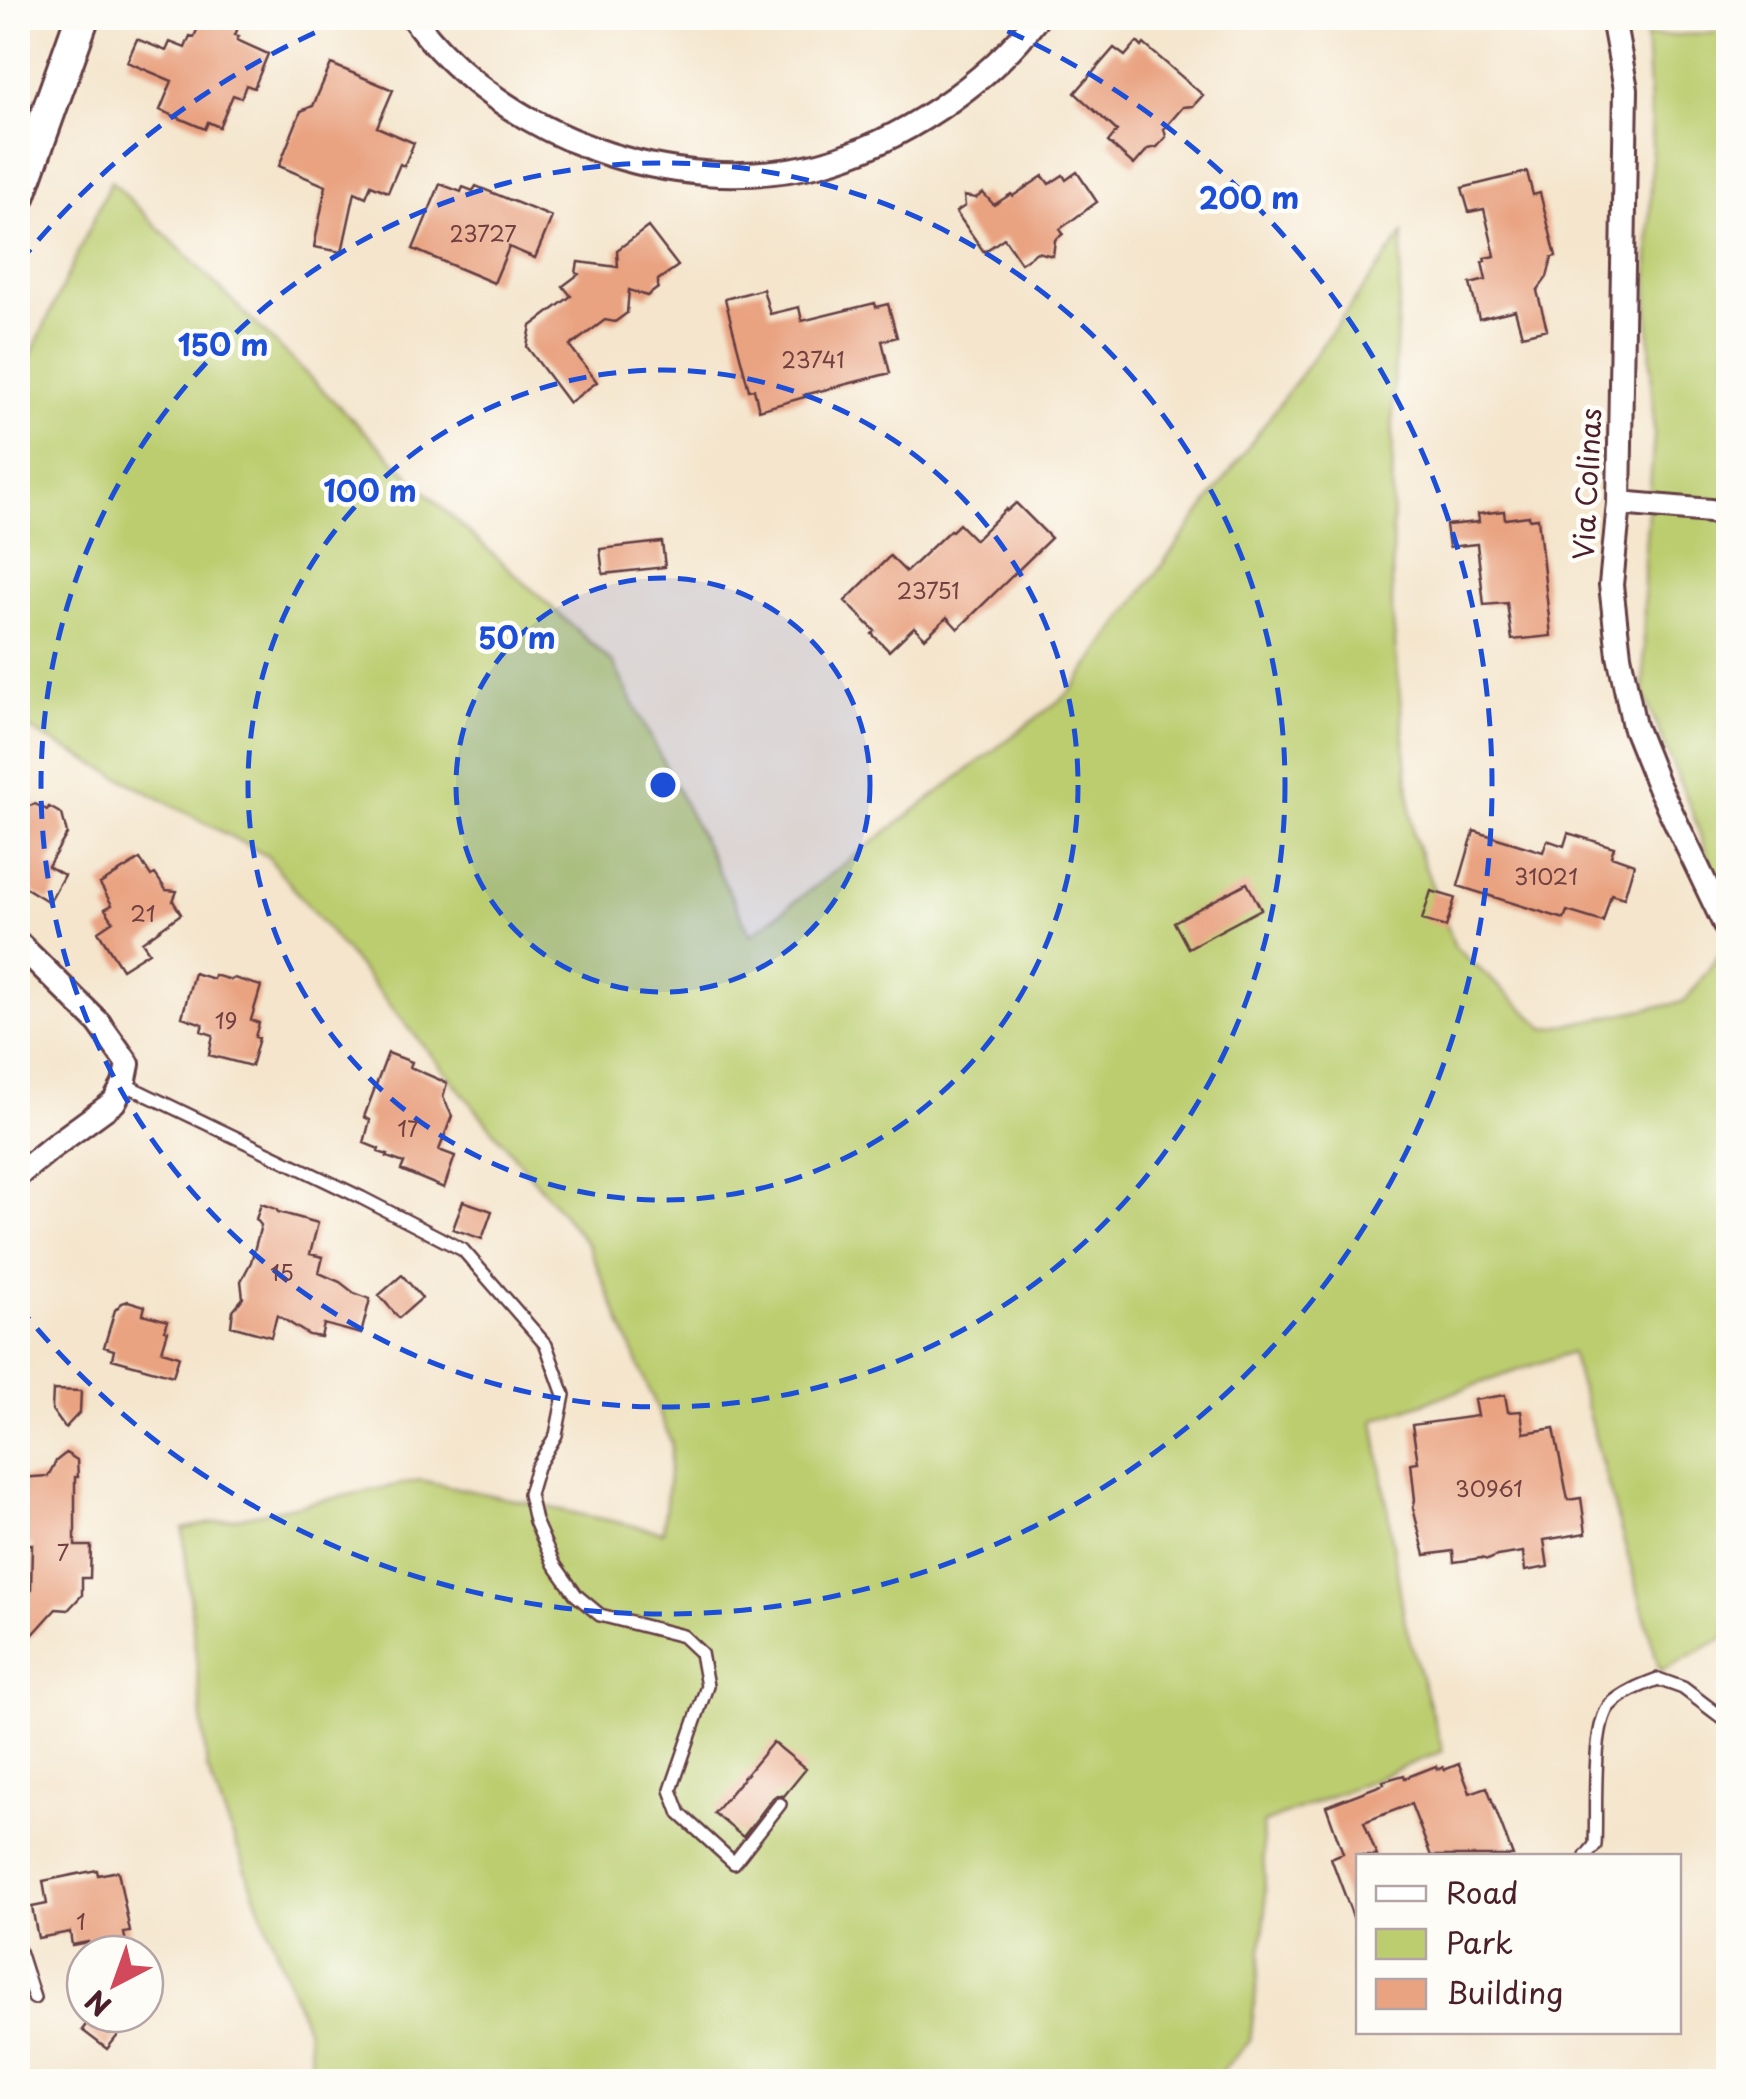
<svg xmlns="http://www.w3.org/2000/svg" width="1746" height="2099" viewBox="0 0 1746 2099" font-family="'Playpen Sans',sans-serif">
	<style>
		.green { fill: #bccd70; stroke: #83764e; stroke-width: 2.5 }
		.building { fill: #e9a381 }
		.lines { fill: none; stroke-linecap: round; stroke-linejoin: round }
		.lane-casing { stroke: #643d43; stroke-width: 16 }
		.street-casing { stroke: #643d43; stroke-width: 28 }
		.secondary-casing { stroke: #643d43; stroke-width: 38 }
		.lane { stroke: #fff; stroke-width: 11 }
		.street { stroke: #fff; stroke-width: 22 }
		.secondary { stroke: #fff; stroke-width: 32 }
		.ring { fill: none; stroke: #1d4ed8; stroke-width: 5; stroke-dasharray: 18 12 }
		.labels { text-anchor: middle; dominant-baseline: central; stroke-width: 9; stroke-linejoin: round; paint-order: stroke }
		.number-label { font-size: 22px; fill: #724040 }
		.street-label { font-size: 28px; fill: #4a1f2b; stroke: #fdfcf7 }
		.centre { fill: #1d4ed8; stroke: #fdfcf7; stroke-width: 5 }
		.ring-label { font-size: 30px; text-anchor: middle; font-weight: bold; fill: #1d4ed8; stroke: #fdfcf7; stroke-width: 9; stroke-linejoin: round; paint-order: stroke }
	</style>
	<rect width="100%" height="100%" fill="#fdfcf7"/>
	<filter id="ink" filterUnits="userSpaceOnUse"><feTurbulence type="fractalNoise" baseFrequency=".01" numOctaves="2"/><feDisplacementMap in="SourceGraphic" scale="20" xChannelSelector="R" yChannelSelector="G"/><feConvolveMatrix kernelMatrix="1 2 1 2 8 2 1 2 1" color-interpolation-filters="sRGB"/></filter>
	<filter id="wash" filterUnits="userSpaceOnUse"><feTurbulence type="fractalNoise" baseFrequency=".0048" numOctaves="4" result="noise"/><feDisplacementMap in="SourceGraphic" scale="40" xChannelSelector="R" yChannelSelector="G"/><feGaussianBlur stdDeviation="2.25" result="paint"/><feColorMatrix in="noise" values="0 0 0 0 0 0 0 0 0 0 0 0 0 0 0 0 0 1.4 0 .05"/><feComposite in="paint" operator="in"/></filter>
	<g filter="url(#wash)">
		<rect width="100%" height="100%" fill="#f4e5cc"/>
		<path class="green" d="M1728,32V914L1692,812L1644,695V561L1654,436L1648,296L1652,145L1646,37Z
			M111,181L441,507L613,663L751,935L1069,693L1403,234L1393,394L1392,610L1413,835L1455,947L1546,1029L1685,1001L1728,943V1636L1660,1671L1571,1352L1374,1420L1405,1623L1443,1751L1262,1824L1266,1911L1250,2041L1213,2081H315L306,2028L207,1768L183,1529L421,1480L663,1532L672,1444L588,1245L267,856L18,723V383Z"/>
		<g id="blocks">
			<path class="building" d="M202,18H242L235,35L239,36L237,40L268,54L254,88L246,85L241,98L233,95L219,127L208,122L205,129L160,110L172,81L127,62L137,39L166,51L170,42L185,48L190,36L194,37Z
				M1137,42L1142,47L1144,44L1203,95L1193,106L1183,107L1164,129L1166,137L1157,147L1148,149L1134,165L1108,142L1117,131L1075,93L1114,48L1125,56Z
				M331,64L393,90L377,127L414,143L404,166L400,164L388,192L371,185L366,197L355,192L342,252L314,247L326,186L279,166L301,111L313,106Z
				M1077,172L1097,202L1060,229L1063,234L1055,240L1053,256L1037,252L1021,263L1004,238L984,252L956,212L965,206L964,196L976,198L983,193L994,205L1011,194L1013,196L1043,176L1049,184L1063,175L1066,180Z
				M1527,172L1533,195L1540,193L1556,256L1552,257L1547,277L1537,291L1547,329L1522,335L1515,310L1479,319L1470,284L1486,280L1482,262L1485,261L1484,258L1495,256L1484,209L1469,212L1462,188Z
				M440,184L461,192L463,187L473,191L476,186L552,217L535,258L509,247L494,283L413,249Z
				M648,227L678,266L658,280V288L647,296L629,290L627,313L615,322L605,320L570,346L597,382L569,403L527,347L531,326L571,296L563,286L579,274L576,273L578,262L618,267L617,250Z
				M763,289L770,314L799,307L802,321L875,303L876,307L888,304L897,337L882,341L890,373L804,395L805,397L759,410L754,389L749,390L725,299Z
				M1016,503L1051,538L958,629L947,617L925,638L914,627L889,651L872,634L875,631L845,601L890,556L906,572L950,530L952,531L959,524L975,540L1006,509L1007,511Z
				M1504,511L1505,519L1529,516V519L1538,518L1551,636L1512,640L1507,603L1484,605L1477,544L1449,547L1446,525L1479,522L1478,514Z
				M662,542L665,567L603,574L600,549Z
				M35,804L47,810L49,807L62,814L67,834L48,866L64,875L49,902L18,883V822L26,807Z
				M1474,831L1543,852L1547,840L1564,846L1568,833L1614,847L1611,856L1634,864L1624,898L1611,894L1603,922L1567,911L1564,919L1458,886Z
				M140,859L151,876L155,874L166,890L177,891L173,901L181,914L142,942L149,952L122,969L98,931L113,921L105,909L112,905L100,884Z
				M1247,883L1261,909L1188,948L1174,922Z
				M1431,891L1455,898L1446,927L1422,920Z
				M194,973L213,979L214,975L231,980L234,978L261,986L251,1020L259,1023L255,1037L259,1038L251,1066L209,1055L213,1035L201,1031L203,1024L182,1017Z
				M388,1053L412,1062L410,1067L447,1083L443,1097L452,1116L439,1150L455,1156L444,1188L401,1170L404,1163L387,1157L388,1155L378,1152L379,1149L364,1143L370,1120L364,1117Z
				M463,1201L492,1211L482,1239L453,1229Z
				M261,1204L276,1209L278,1212L318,1223L310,1254L323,1257L319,1273L340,1282L354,1293L370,1299L361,1334L324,1324L321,1337L309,1335L277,1315L271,1337L231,1326L233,1310L243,1298L241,1281L251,1262L261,1225L256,1219Z
				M402,1275L422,1298L399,1318L379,1295Z
				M128,1301L145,1306L143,1314L168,1321L165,1330L168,1331L162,1351L179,1356L173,1376L112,1359L114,1350L104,1347L115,1310L122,1303Z
				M53,1390L81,1391L80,1412L65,1428L52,1410Z
				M1505,1395L1508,1412L1521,1411L1524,1433L1554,1428L1568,1500L1581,1498L1586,1533L1544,1540L1548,1567L1525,1571L1523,1552L1497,1556L1488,1560L1481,1558L1454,1562L1453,1551L1425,1555L1413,1508L1415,1500L1411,1463L1418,1462L1412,1425L1477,1416L1474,1400Z
				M66,1453L77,1460L78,1477H75V1546H91L90,1578H82V1595L68,1610L56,1609L18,1651V1607L31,1591L32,1544H18V1478L48,1476L56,1461Z
				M773,1742L806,1769L784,1796L777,1795L773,1798L743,1837L714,1813Z
				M1459,1764L1470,1793L1487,1787L1513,1856H1431L1411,1804L1364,1822L1377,1856H1358V1925H1356L1331,1858L1343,1853L1326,1806L1384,1784L1383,1781L1404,1775L1405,1778L1436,1766L1437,1769L1443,1767L1444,1770Z
				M97,1870L98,1875L118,1871L130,1932L124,1933L128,1954H90L88,1942L72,1945L70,1932L38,1938L32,1907L47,1904L43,1881Z
				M94,2014H111L126,2025L107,2049L82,2030Z"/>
		</g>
	</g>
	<g filter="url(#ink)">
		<use href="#blocks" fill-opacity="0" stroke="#643d43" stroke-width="2.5"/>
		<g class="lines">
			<g class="lane-casing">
				<path id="lane" d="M124,1084L362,1198L463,1250L546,1345L564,1395L556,1435L537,1467L529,1494L535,1521L554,1564L576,1595L600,1615L683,1636L701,1653L707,1686L671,1790L680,1814L734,1863L780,1804
					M1586,1856L1595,1845C1597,1813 1591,1726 1610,1705C1623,1692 1642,1685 1658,1679L1683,1688L1728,1722
					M18,1948L34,1998"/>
			</g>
			<g class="street-casing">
				<path id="street" d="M413,18C502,138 674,200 819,164C900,143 987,84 1037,18
					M1613,18L1626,89L1619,503L1611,585L1619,655L1634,726L1657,783L1728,931
					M1619,503L1710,511L1728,515
					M18,943L99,1023L128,1064L124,1084L114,1102L51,1148L18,1175"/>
			</g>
			<g class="secondary-casing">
				<path id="secondary" d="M18,197L82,18"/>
			</g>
			<use href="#lane" class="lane"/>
			<use href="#street" class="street"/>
			<use href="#secondary" class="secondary"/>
		</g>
	</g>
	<circle cx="663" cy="785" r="207" fill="#1d4ed8" fill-opacity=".12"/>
	<g class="ring">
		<circle cx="663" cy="785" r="207"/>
		<circle cx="663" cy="785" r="415"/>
		<circle cx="663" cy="785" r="622"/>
		<path d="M19 263A829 829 0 0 1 346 19M980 19A829 829 0 1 1 19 1307"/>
	</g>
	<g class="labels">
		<g class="number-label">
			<text x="483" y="232">23727</text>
			<text x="813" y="358">23741</text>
			<text x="928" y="589">23751</text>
			<text x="1546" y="875">31021</text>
			<text x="143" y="912">21</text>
			<text x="226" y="1019">19</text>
			<text x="408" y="1127">17</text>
			<text x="282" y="1271">15</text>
			<text x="1489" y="1487">30961</text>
			<text x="63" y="1551">7</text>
			<text x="81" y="1920">1</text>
		</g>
		<g class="street-label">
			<text transform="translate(1586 484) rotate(-87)">Via Colinas</text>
		</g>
	</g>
	<circle cx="663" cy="785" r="15" class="centre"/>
	<g class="ring-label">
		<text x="1249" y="209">200 m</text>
		<text x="223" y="356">150 m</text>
		<text x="370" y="502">100 m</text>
		<text x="517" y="649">50 m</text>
	</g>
	<rect width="1746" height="2099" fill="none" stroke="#fdfcf7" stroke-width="60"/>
	<rect x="1356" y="1854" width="325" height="180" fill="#fdfcf7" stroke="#b5a4a5" stroke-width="2.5"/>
	<rect x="1376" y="1886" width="50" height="15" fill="#ffffff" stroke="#b5a4a5" stroke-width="2.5"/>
	<text x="1446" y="1904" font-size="30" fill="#4a1f2b">Road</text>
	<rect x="1376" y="1929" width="50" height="30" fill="#bccd70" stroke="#b5a4a5" stroke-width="2.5"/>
	<text x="1446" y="1954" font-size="30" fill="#4a1f2b">Park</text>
	<rect x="1376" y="1979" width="50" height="30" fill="#e9a381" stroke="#b5a4a5" stroke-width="2.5"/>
	<text x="1446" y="2004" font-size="30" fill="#4a1f2b">Building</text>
	<g transform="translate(115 1984) rotate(221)"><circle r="48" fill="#fdfcf7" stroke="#b5a4a5" stroke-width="2.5"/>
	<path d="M0-8L18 38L0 25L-18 38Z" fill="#d1495b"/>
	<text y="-15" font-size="28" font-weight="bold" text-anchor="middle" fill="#4a1f2b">N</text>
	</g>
</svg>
